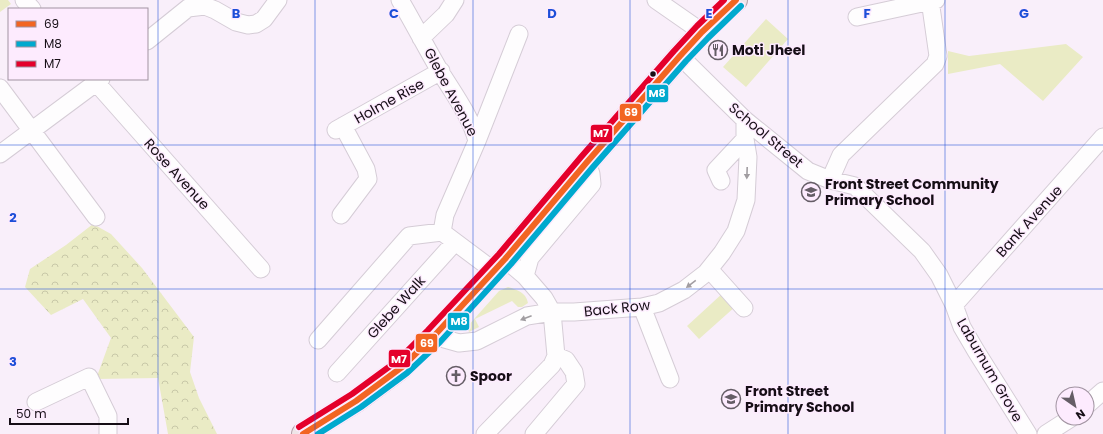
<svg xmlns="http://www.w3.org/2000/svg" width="1103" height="434" viewBox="0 0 1103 434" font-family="Poppins,sans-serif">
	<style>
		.grass { fill: #eaebc5 }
		.forest { fill: url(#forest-crowns) }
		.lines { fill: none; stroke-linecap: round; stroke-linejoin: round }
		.minor-casing { stroke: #d5ccd6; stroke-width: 19 }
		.major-casing { stroke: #b5a0a9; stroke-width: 24 }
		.minor { stroke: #fefdfe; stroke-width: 17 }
		.major { stroke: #efe5e8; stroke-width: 22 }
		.bus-1-casing { stroke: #fdebfe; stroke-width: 9 }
		.bus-2-casing { stroke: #fdebfe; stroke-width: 9 }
		.bus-3-casing { stroke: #fdebfe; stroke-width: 9 }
		.bus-1 { stroke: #f26522; stroke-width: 6 }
		.bus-2 { stroke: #00a9ce; stroke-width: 6 }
		.bus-3 { stroke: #e4002b; stroke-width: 6 }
		.oneway { fill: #a19da1 }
		.grid { fill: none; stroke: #1d4ed8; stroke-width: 1; stroke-opacity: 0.55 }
		.bus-dot { fill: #160e16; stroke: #fdebfe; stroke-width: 1.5 }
		.labels { text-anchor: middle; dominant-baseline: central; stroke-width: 3; stroke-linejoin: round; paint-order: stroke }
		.poi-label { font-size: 14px; font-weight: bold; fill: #160e16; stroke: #fdebfe; text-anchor: start }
		.street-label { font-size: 14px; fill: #160e16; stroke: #fdebfe }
		.grid-label { font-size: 13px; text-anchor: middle; font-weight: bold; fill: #1d4ed8; stroke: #fdebfe; stroke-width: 3; stroke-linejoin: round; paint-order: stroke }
		.line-badge { stroke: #fdebfe; stroke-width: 1.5 }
		.badge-label { font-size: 11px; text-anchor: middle; font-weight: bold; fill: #fff }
	</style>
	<defs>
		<pattern id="forest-crowns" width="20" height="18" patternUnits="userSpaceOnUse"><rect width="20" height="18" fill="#eaebc5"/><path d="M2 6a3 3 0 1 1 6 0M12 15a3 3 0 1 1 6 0" fill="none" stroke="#c8c8a8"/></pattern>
	</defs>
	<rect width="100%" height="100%" fill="#f9effa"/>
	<path class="grass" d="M0,0H8L11,4L0,12Z
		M766,19L788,39L746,87L723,67Z
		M1066,44L1083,57L1043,101L1000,64L948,74V51L969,56Z
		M508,287C517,290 526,292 528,303L522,307H518L512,301L475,319L479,327L469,332L467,327L499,291Z
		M724,292L736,306L699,339L687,326Z"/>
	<path class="forest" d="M93,224L111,234L142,268L194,337L190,372L199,398L217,434H168L158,378L96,379L111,338L83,299L51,315L25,287L30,269L66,245Z"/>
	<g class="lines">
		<g class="minor-casing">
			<path id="minor" d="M24,0L32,9
				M400,0C414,24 427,49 441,73C454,94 471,117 477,141L445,215L442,232
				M656,0L702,32
				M857,17L936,0
				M421,38L446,14L455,0
				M147,41L188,8L205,6L215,10L236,22L248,25L256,24L264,19L278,0
				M680,56L745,120L808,171L830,180L855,186L922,251L939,275L954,305L962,327L976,351L1028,434
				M93,79L261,269
				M0,88L96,217
				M336,130L441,71
				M477,141L519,34
				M0,154L101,79
				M830,180L841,155L935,64L938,56L930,0
				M721,181L716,170L745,139
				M341,215L368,179L366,169L343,126
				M709,269L744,308
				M525,276L530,258L592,184L591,174L587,162
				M954,305L1103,137
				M642,307L670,379
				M434,336L459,343L477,341L527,316L552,312H574L642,307L659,303L684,290L706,273L722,253L736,231L746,200L748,157L745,139V120
				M318,340L409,236L442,232L494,271
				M337,373L455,242
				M36,402L89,377L108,416V434
				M1087,405L1103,391
				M485,434L552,365L556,356L552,312L544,298L525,276L505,259
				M534,434L576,384L574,372L566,360L556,356
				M1046,434L1071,418"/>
		</g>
		<g class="major-casing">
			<path id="major" d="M303,434L356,401L402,367L434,336L505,259L587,162L680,56L702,32L736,0"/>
		</g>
		<use href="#minor" class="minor"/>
		<use href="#major" class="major"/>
		<g class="bus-1-casing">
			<path id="bus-1" d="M303,434L356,401L402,367L434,336L505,259L587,162L680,56L702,32L736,0"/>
		</g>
		<g class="bus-2-casing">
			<path id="bus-2" d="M318,434L361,407L407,373L440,342L511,264L593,167L686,61L708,38L741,6"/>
		</g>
		<g class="bus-3-casing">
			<path id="bus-3" d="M299,427L352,394L397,361L428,330L499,254L581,157L674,51L697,26L724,0"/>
		</g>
		<use href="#bus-1" class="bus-1"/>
		<use href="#bus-2" class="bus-2"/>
		<use href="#bus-3" class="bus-3"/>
	</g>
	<defs><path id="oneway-solid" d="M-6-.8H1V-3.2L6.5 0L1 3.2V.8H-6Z"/></defs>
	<g class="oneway">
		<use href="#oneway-solid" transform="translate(747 173) rotate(92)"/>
		<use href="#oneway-solid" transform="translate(691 284) rotate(143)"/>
		<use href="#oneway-solid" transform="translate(526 318) rotate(159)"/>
	</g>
	<path class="grid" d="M158,0V434M315,0V434M473,0V434M630,0V434M788,0V434M945,0V434M0,145H1103M0,289H1103"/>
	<defs>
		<g id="restaurant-ring" transform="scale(1)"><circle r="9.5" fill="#fdebfe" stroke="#655d66" stroke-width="1.5"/><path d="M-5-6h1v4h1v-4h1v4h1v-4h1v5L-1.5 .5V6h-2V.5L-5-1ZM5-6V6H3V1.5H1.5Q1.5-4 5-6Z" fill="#655d66"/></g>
		<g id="school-ring" transform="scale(1)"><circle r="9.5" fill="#fdebfe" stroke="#655d66" stroke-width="1.5"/><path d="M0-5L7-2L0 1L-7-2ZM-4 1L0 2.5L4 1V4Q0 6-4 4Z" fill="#655d66"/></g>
		<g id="church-ring" transform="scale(1)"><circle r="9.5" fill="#fdebfe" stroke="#655d66" stroke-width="1.5"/><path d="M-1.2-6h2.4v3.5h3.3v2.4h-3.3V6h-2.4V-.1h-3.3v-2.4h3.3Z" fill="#655d66"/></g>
	</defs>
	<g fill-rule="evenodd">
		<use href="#restaurant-ring" x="718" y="50"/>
		<use href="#school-ring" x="811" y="192"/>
		<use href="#church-ring" x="456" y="376"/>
		<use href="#school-ring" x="731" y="399"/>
	</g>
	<circle class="bus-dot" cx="653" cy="74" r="3.5"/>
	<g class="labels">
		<g class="poi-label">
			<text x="732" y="50">Moti Jheel</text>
			<text x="825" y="184">Front Street Community<tspan x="825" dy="16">Primary School</tspan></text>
			<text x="470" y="376">Spoor</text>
			<text x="745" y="391">Front Street<tspan x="745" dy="16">Primary School</tspan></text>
		</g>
		<g class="street-label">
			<text transform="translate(451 92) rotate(62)">Glebe Avenue</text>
			<text transform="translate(389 101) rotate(-29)">Holme Rise</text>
			<text transform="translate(766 135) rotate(40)">School Street</text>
			<text transform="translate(177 174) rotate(48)">Rose Avenue</text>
			<text transform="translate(1029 221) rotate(-48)">Bank Avenue</text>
			<text transform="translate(396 307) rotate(-48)">Glebe Walk</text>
			<text transform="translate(617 308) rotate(-6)">Back Row</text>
			<text transform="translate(990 370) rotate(60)">Laburnum Grove</text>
		</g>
	</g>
	<g class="grid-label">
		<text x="236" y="18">B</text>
		<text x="394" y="18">C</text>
		<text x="552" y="18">D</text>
		<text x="709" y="18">E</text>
		<text x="867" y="18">F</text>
		<text x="1024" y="18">G</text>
		<text x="13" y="222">2</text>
		<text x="13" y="366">3</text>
	</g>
	<g class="line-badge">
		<rect x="646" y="84" width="23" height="19" rx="4" fill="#00a9ce"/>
		<rect x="619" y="103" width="23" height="19" rx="4" fill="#f26522"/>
		<rect x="590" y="124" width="23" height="19" rx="4" fill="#e4002b"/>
		<rect x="447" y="312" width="23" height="19" rx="4" fill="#00a9ce"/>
		<rect x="415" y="333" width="23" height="20" rx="4" fill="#f26522"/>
		<rect x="388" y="349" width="23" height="19" rx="4" fill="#e4002b"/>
	</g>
	<g class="badge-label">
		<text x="657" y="97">M8</text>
		<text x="631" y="116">69</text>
		<text x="601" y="137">M7</text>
		<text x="459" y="325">M8</text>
		<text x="427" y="347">69</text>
		<text x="399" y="363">M7</text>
	</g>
	<rect x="8" y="8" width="140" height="72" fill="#fdebfe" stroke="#a193a1"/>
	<rect x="16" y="21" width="20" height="6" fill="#f26522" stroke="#a193a1"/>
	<text x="44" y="28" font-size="12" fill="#160e16">69</text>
	<rect x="16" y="41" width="20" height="6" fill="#00a9ce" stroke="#a193a1"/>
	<text x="44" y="48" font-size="12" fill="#160e16">M8</text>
	<rect x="16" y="61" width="20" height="6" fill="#e4002b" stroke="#a193a1"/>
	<text x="44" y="68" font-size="12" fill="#160e16">M7</text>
	<g transform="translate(1075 406) rotate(146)"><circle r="19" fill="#fdebfe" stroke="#a193a1"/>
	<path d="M0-3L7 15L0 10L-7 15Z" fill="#655d66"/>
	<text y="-6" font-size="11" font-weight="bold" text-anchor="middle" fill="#160e16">N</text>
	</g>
	<path d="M10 418v6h118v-6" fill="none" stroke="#160e16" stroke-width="2"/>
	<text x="16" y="418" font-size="12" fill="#160e16" stroke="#fdebfe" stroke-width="3" paint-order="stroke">50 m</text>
</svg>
